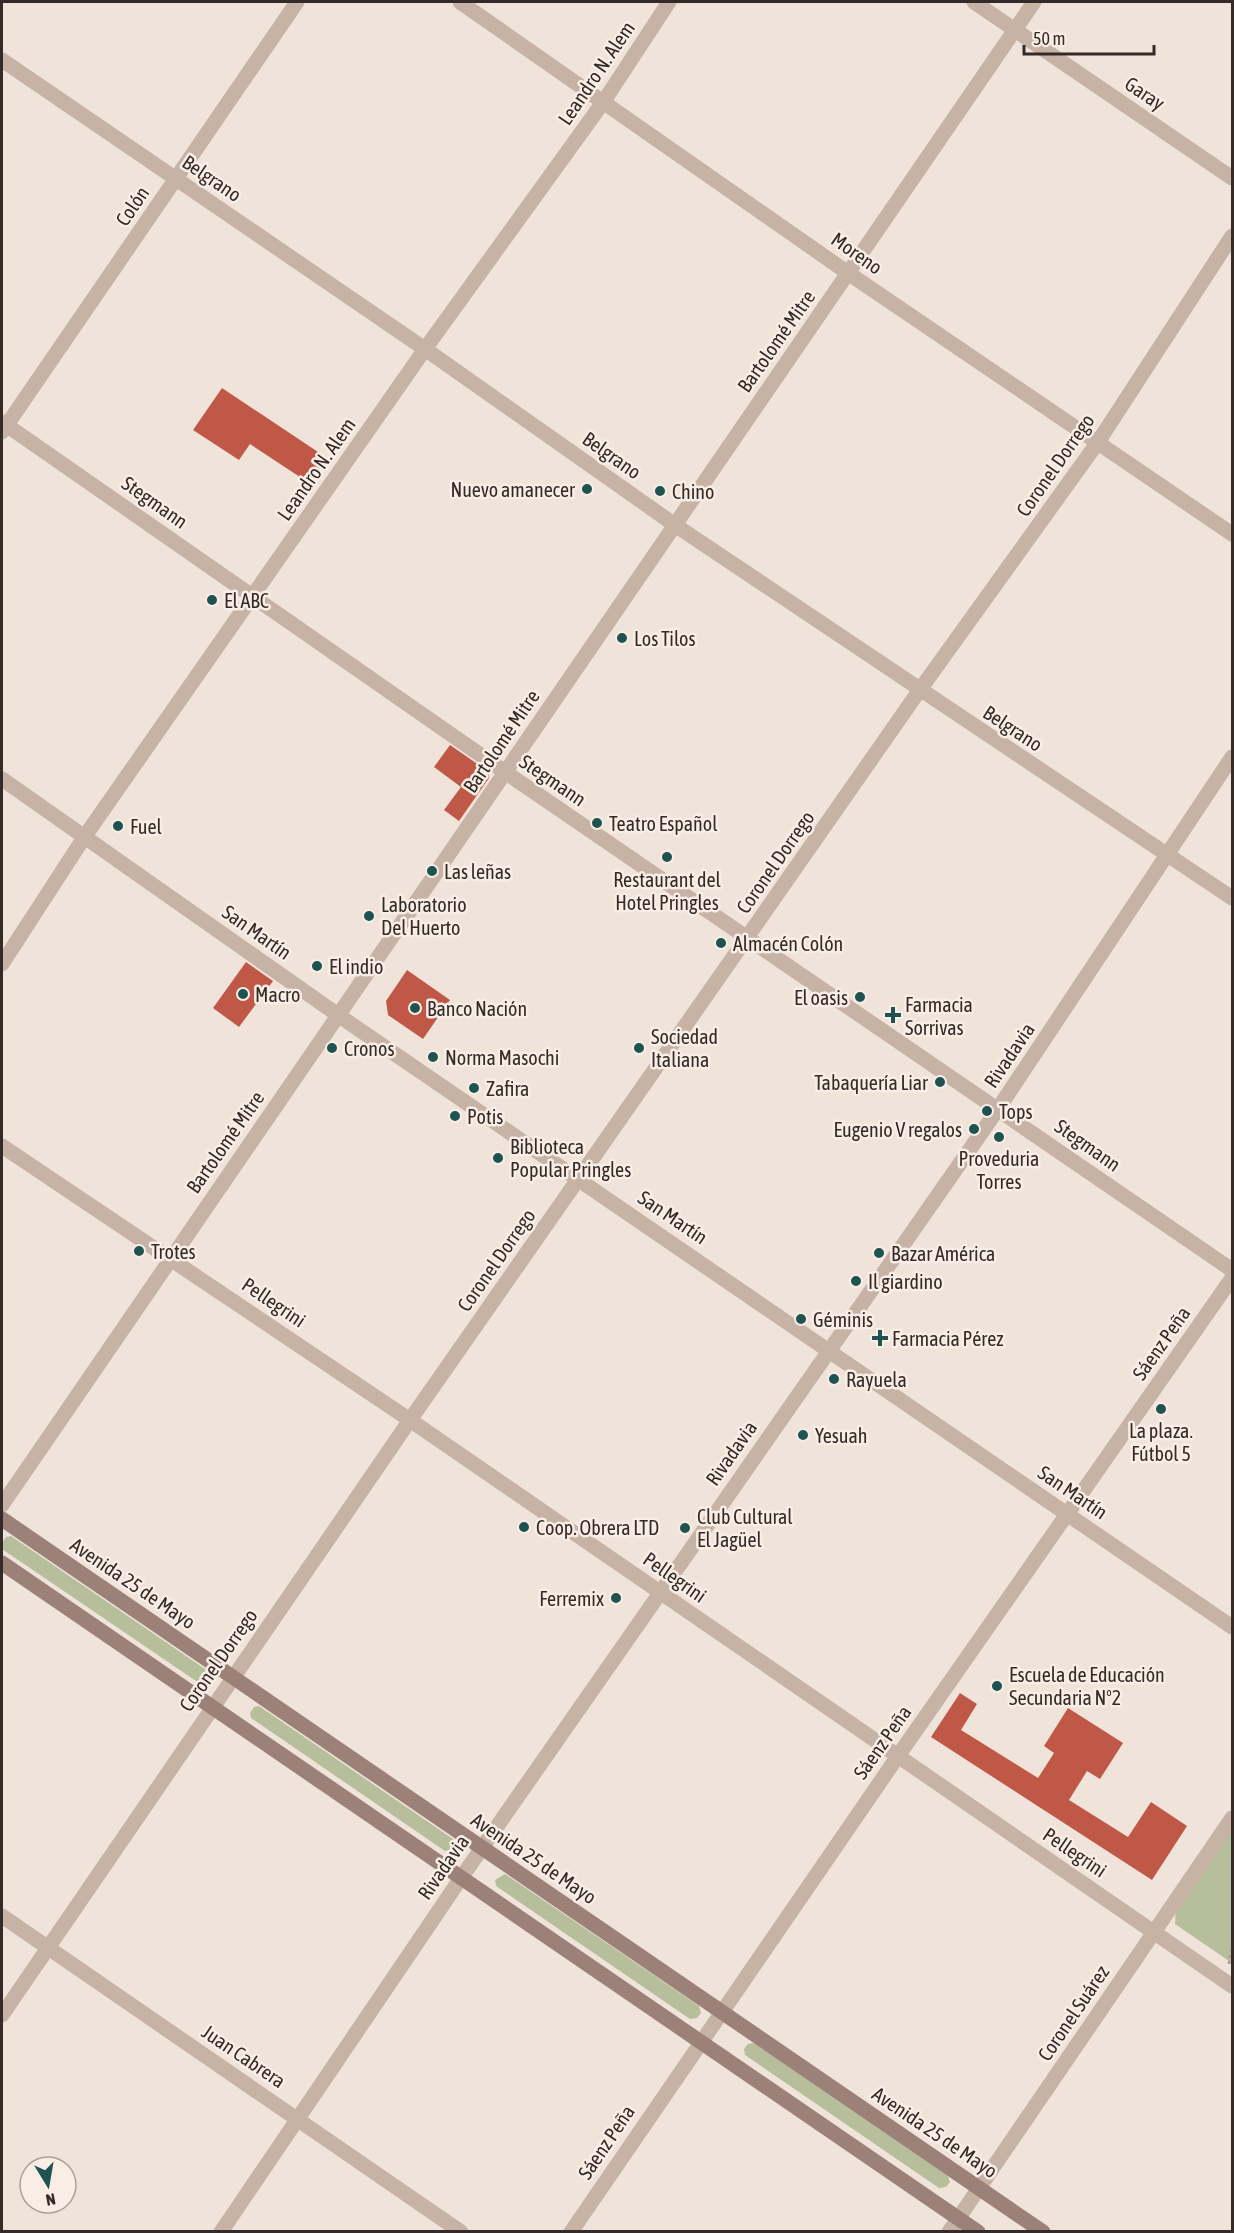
<svg xmlns="http://www.w3.org/2000/svg" width="1234" height="2233" viewBox="0 0 1234 2233" font-family="'Asap Condensed',sans-serif">
	<style>
		.green { fill: #b6be9b }
		.building { fill: #c05848 }
		.lines { fill: none; stroke-linecap: round; stroke-linejoin: round }
		.path { stroke: #b39c91; stroke-width: 3; stroke-dasharray: 3 3; stroke-linecap: butt }
		.street { stroke: #c7b2a6; stroke-width: 15 }
		.secondary { stroke: #9b8178; stroke-width: 15 }
		.poi-dot { fill: #1e5351; stroke: #f8eee6; stroke-width: 2 }
		.labels { text-anchor: middle; dominant-baseline: central; stroke-width: 5; stroke-linejoin: round; paint-order: stroke }
		.street-label { font-size: 20px; fill: #342a27; stroke: #f8eee6 }
		.poi-label { font-size: 20px; fill: #342a27; stroke: #f8eee6; text-anchor: start }
	</style>
	<rect width="100%" height="100%" fill="#f0e3da"/>
	<path class="green" d="M11,1536L205,1669L207,1676L203,1681H196L2,1549V1543L6,1537Z
		M259,1706L453,1839L455,1846L452,1850L445,1851L251,1718L250,1713L254,1707Z
		M1232,1822V1963L1175,1924L1176,1904Z
		M505,1874L699,2006L701,2013L697,2018L690,2019L496,1886L495,1880Z
		M754,2043L948,2176L950,2182L946,2187L939,2188L745,2055L744,2049L748,2044Z"/>
	<path class="building" d="M222,388L327,458L309,483L250,444L239,460L193,430Z
		M450,745L489,772V778L459,821L444,810L461,787L434,767Z
		M246,962L273,981L239,1027L213,1008Z
		M407,970L450,1000L423,1039L388,1015L386,1001Z
		M960,1693L977,1704L961,1730L1038,1778L1054,1753L1044,1746L1068,1708L1123,1743L1100,1779L1087,1771L1069,1800L1128,1837L1151,1802L1187,1826L1152,1880L931,1737Z"/>
	<g class="lines">
		<path class="path" d="M1229,1964L1232,1948"/>
		<path class="street" d="M460,2L848,273L1232,534
			M974,2L1232,178
			M2,60L425,349L675,525L1232,898
			M2,422L505,772L1232,1270
			M2,432L297,2
			M2,779L338,1015L1232,1627
			M2,964L85,836L425,349L604,101L669,2
			M2,1146L410,1420L1232,1986
			M2,1505L1034,2
			M2,1916L461,2232
			M2,2015L410,1420L919,691L1098,442L1232,236
			M221,2232L461,1878L998,1109L1232,757
			M571,2232L898,1756L1232,1278
			M949,2232L1232,1818"/>
		<path class="secondary" d="M2,1519L1043,2232
			M2,1563L978,2232"/>
	</g>
	<g class="poi-dot">
		<circle cx="587" cy="489" r="6"/>
		<circle cx="660" cy="491" r="6"/>
		<circle cx="212" cy="600" r="6"/>
		<circle cx="622" cy="638" r="6"/>
		<circle cx="597" cy="823" r="6"/>
		<circle cx="118" cy="826" r="6"/>
		<circle cx="667" cy="857" r="6"/>
		<circle cx="432" cy="871" r="6"/>
		<circle cx="369" cy="916" r="6"/>
		<circle cx="721" cy="943" r="6"/>
		<circle cx="317" cy="966" r="6"/>
		<circle cx="243" cy="994" r="6"/>
		<circle cx="860" cy="997" r="6"/>
		<circle cx="415" cy="1008" r="6"/>
		<path d="M890 1006h6v6h6v6h-6v6h-6v-6h-6v-6h6z"/>
		<circle cx="332" cy="1048" r="6"/>
		<circle cx="639" cy="1048" r="6"/>
		<circle cx="433" cy="1057" r="6"/>
		<circle cx="940" cy="1082" r="6"/>
		<circle cx="474" cy="1088" r="6"/>
		<circle cx="987" cy="1111" r="6"/>
		<circle cx="455" cy="1116" r="6"/>
		<circle cx="974" cy="1129" r="6"/>
		<circle cx="999" cy="1137" r="6"/>
		<circle cx="498" cy="1158" r="6"/>
		<circle cx="139" cy="1251" r="6"/>
		<circle cx="879" cy="1253" r="6"/>
		<circle cx="856" cy="1281" r="6"/>
		<circle cx="801" cy="1319" r="6"/>
		<path d="M877 1329h6v6h6v6h-6v6h-6v-6h-6v-6h6z"/>
		<circle cx="834" cy="1379" r="6"/>
		<circle cx="1161" cy="1409" r="6"/>
		<circle cx="803" cy="1435" r="6"/>
		<circle cx="524" cy="1527" r="6"/>
		<circle cx="685" cy="1528" r="6"/>
		<circle cx="616" cy="1598" r="6"/>
		<circle cx="997" cy="1686" r="6"/>
	</g>
	<g class="labels">
		<g class="street-label">
			<text transform="translate(596 73) rotate(-56)">Leandro N. Alem</text>
			<text transform="translate(1145 93) rotate(34)">Garay</text>
			<text transform="translate(212 178) rotate(34)">Belgrano</text>
			<text transform="translate(132 206) rotate(-56)">Colón</text>
			<text transform="translate(857 253) rotate(35)">Moreno</text>
			<text transform="translate(776 341) rotate(-55)">Bartolomé Mitre</text>
			<text transform="translate(612 455) rotate(35)">Belgrano</text>
			<text transform="translate(1055 465) rotate(-55)">Coronel Dorrego</text>
			<text transform="translate(316 469) rotate(-55)">Leandro N. Alem</text>
			<text transform="translate(155 502) rotate(35)">Stegmann</text>
			<text transform="translate(1013 728) rotate(33)">Belgrano</text>
			<text transform="translate(501 741) rotate(-56)">Bartolomé Mitre</text>
			<text transform="translate(553 780) rotate(34)">Stegmann</text>
			<text transform="translate(775 862) rotate(-55)">Coronel Dorrego</text>
			<text transform="translate(257 932) rotate(35)">San Martín</text>
			<text transform="translate(1009 1055) rotate(-56)">Rivadavia</text>
			<text transform="translate(225 1142) rotate(-55)">Bartolomé Mitre</text>
			<text transform="translate(1088 1145) rotate(35)">Stegmann</text>
			<text transform="translate(673 1217) rotate(34)">San Martín</text>
			<text transform="translate(496 1260) rotate(-55)">Coronel Dorrego</text>
			<text transform="translate(274 1302) rotate(34)">Pellegrini</text>
			<text transform="translate(1161 1343) rotate(-55)">Sáenz Peña</text>
			<text transform="translate(731 1453) rotate(-55)">Rivadavia</text>
			<text transform="translate(1073 1492) rotate(34)">San Martín</text>
			<text transform="translate(675 1577) rotate(35)">Pellegrini</text>
			<text transform="translate(133 1583) rotate(34)">Avenida 25 de Mayo</text>
			<text transform="translate(218 1660) rotate(-55)">Coronel Dorrego</text>
			<text transform="translate(882 1742) rotate(-55)">Sáenz Peña</text>
			<text transform="translate(1075 1852) rotate(34)">Pellegrini</text>
			<text transform="translate(534 1858) rotate(34)">Avenida 25 de Mayo</text>
			<text transform="translate(443 1867) rotate(-55)">Rivadavia</text>
			<text transform="translate(1073 2013) rotate(-56)">Coronel Suárez</text>
			<text transform="translate(244 2056) rotate(34)">Juan Cabrera</text>
			<text transform="translate(935 2132) rotate(34)">Avenida 25 de Mayo</text>
			<text transform="translate(606 2142) rotate(-56)">Sáenz Peña</text>
		</g>
		<g class="poi-label">
			<text x="575" y="489" text-anchor="end">Nuevo amanecer</text>
			<text x="672" y="491">Chino</text>
			<text x="224" y="600">El ABC</text>
			<text x="634" y="638">Los Tilos</text>
			<text x="609" y="823">Teatro Español</text>
			<text x="130" y="826">Fuel</text>
			<text x="444" y="871">Las leñas</text>
			<text x="667" y="879" text-anchor="middle">Restaurant del<tspan x="667" dy="23">Hotel Pringles</tspan></text>
			<text x="381" y="904">Laboratorio<tspan x="381" dy="23">Del Huerto</tspan></text>
			<text x="733" y="943">Almacén Colón</text>
			<text x="329" y="966">El indio</text>
			<text x="255" y="994">Macro</text>
			<text x="848" y="997" text-anchor="end">El oasis</text>
			<text x="905" y="1004">Farmacia<tspan x="905" dy="23">Sorrivas</tspan></text>
			<text x="427" y="1008">Banco Nación</text>
			<text x="651" y="1036">Sociedad<tspan x="651" dy="23">Italiana</tspan></text>
			<text x="344" y="1048">Cronos</text>
			<text x="445" y="1057">Norma Masochi</text>
			<text x="928" y="1082" text-anchor="end">Tabaquería Liar</text>
			<text x="486" y="1088">Zafira</text>
			<text x="999" y="1111">Tops</text>
			<text x="467" y="1116">Potis</text>
			<text x="962" y="1129" text-anchor="end">Eugenio V regalos</text>
			<text x="510" y="1146">Biblioteca<tspan x="510" dy="23">Popular Pringles</tspan></text>
			<text x="999" y="1158" text-anchor="middle">Proveduria<tspan x="999" dy="23">Torres</tspan></text>
			<text x="151" y="1251">Trotes</text>
			<text x="891" y="1253">Bazar América</text>
			<text x="868" y="1281">Il giardino</text>
			<text x="813" y="1319">Géminis</text>
			<text x="892" y="1338">Farmacia Pérez</text>
			<text x="846" y="1379">Rayuela</text>
			<text x="1161" y="1430" text-anchor="middle">La plaza.<tspan x="1161" dy="23">Fútbol 5</tspan></text>
			<text x="815" y="1435">Yesuah</text>
			<text x="697" y="1516">Club Cultural<tspan x="697" dy="23">El Jagüel</tspan></text>
			<text x="536" y="1527">Coop. Obrera LTD</text>
			<text x="604" y="1598" text-anchor="end">Ferremix</text>
			<text x="1009" y="1674">Escuela de Educación<tspan x="1009" dy="23">Secundaria N°2</tspan></text>
		</g>
	</g>
	<rect width="1234" height="2233" fill="none" stroke="#342a27" stroke-width="6"/>
	<g transform="translate(48 2185) rotate(169)"><circle r="28" fill="#f8eee6" stroke="#aaa09a" stroke-width="1.5"/>
	<path d="M0-4.5L10 22L0 15L-10 22Z" fill="#1e5351"/>
	<text y="-9" font-size="16" font-weight="bold" text-anchor="middle" fill="#342a27">N</text>
	</g>
	<path d="M1024 45v9h130v-9" fill="none" stroke="#342a27" stroke-width="3"/>
	<text x="1033" y="45" font-size="18" fill="#342a27" stroke="#f8eee6" stroke-width="4.5" paint-order="stroke">50 m</text>
</svg>
